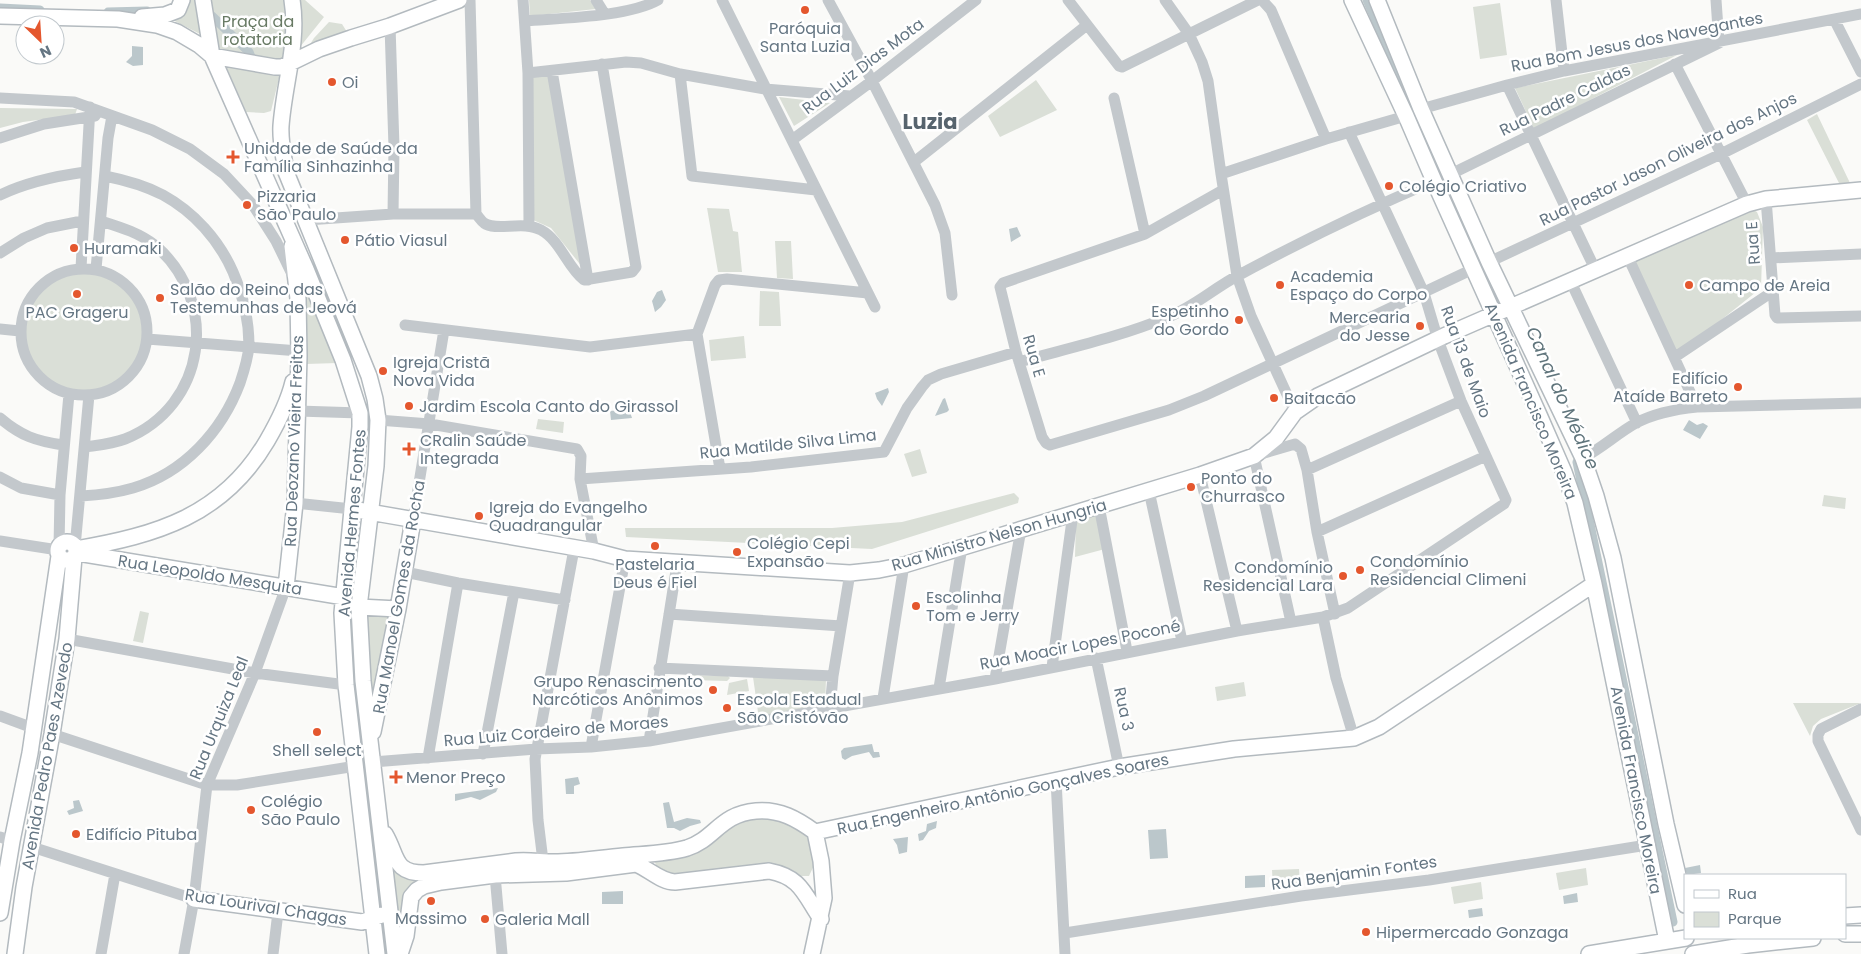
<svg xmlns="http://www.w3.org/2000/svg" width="1861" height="954" viewBox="0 0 1861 954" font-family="Poppins,sans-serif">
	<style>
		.green { fill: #dadfd7 }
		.water { fill: #bbc7cb }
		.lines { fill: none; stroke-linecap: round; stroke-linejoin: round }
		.canal { stroke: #bbc7cb; stroke-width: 9 }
		.secondary-casing { stroke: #b3babf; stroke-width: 18 }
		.street { stroke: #c3c8cc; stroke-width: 11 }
		.secondary { stroke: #fff; stroke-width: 15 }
		.poi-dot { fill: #e4572e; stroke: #fff; stroke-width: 2 }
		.labels { text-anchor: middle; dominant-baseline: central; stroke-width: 5; stroke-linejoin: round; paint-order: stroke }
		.park-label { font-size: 16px; fill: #687a64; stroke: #fff }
		.poi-label { font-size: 16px; fill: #657683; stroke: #fff; text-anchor: start }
		.street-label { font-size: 16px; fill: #657683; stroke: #fff }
		.water-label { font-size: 18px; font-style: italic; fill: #60757c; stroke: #fff }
		.district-label { font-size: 21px; font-weight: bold; fill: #57646e; stroke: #fff }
	</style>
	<rect width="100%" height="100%" fill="#fafaf8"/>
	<path class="green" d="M188,0H198L200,34L169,18C183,18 189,15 188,0Z
		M209,0H286L290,21L285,57L275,62L215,50Z
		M299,0H305L324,17L296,52Z
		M529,0H590L596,9L530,16Z
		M1500,3L1507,55L1480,59L1473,7Z
		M329,22L342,24L347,32L309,46L314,38Z
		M1677,55L1534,129L1515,88Z
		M226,66L280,74L271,111L264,113L246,112Z
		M551,72L587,273L551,228L531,219L528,73Z
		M1036,80L1057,110L1000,137L988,116Z
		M779,97L830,103L794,126Z
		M0,108L77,109L75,115L23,122L0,128Z
		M1817,114L1850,183L1840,185L1807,120Z
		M707,208L729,209L733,231L738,232L742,272H718Z
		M1750,208L1757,212L1763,227L1761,288L1675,357L1633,259Z
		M775,241H791L793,279L777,278Z
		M22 332a61 61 0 1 1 122 0a61 61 0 1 1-122 0Z
		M301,274L338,363L306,364Z
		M760,291L779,292L781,326H759Z
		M744,336L746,358L711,361L709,340Z
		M538,419L564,422L563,433L536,429Z
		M920,449L927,473L912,477L904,454Z
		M1014,493L1019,498L1018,503L872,549L626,537L625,528H832L902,522Z
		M1824,495L1846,498L1845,509L1822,506Z
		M1097,512L1105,549L1075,557L1076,518Z
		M140,611L149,613L143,643L133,641Z
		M367,612L390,615L372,716L367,626Z
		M687,675L728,676L730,678L727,681L691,680L686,685L684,679Z
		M753,677L826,679L825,707L759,719Z
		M747,679L749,691L727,695L729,683Z
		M1244,682L1246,696L1217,701L1215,687Z
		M1793,703H1861L1821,719L1813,726L1810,736Z
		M760,815L788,816L810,835L817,859L809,876H800L780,867L670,879L657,869L655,862L658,858L732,821Z
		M391,858L428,878L422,884L398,939Z
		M1586,868L1588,885L1559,890L1556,873Z
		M1299,869L1300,885L1273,887L1272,870Z
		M1481,882L1483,899L1454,904L1451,887Z"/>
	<path class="water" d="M132,46L143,47V65L133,66L126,62L132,56Z
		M1017,227L1021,236L1011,242L1009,229Z
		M662,290L666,300L661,307L655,312L652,301L657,292Z
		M888,388L889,392L882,406L877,399L875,393Z
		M945,398L949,410L947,412L935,416L943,399Z
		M629,409L632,418L611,420L610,411Z
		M1689,420L1697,425L1703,423L1708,426L1700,439L1683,430Z
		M872,744L874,752H879L880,757L873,758L869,752L852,756L845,760L842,758L841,751L844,748Z
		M578,777L580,784L574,786V794H566L565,779Z
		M498,788L496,792L480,800L471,797L455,801V794Z
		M79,800L83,811L69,815L67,811L74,808L73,801Z
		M669,802L674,822L687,818L700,820L701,823L690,826L680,831L674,828H667L663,803Z
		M937,821L936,828L929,831L923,840L919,841L918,834L926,831L927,824Z
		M1166,829L1168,858L1150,859L1148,830Z
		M908,837L907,852L899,854L897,845L893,839Z
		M1700,865L1701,873L1687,875L1685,868Z
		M1265,875V887L1245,888V876Z
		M623,891V904H602V892Z
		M1577,893L1578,902L1564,904L1563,896Z
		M1482,908L1483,916L1469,918L1468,910Z"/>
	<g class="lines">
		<path class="canal" d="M1367,0L1429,144
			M0,8L40,10
			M108,12L147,11
			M212,16L249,52L251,57
			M1577,462L1673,922
			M360,735L380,895
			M384,931V938
			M385,948L386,954"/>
		<g class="secondary-casing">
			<path id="secondary" d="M203,0L212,56L306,269L343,360L360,413V427L342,613L346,685L377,954
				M292,0C299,42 284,84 281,126C280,142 284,157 286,172L369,376L375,399L378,420L376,466L359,607L363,681L395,954
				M1352,0L1406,116L1434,181L1540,417L1564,472L1575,503L1594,584L1667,941
				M1377,0L1421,109L1489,262L1583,458L1596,496L1613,558L1666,824L1685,905
				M0,16L118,19L157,25L177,32L199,45L212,56L275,67H282L319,49L351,38L390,26L459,0
				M142,17L165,15L178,10L182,0
				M352,509L594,551L625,559L850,573L879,570L904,565L1200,475L1254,456L1276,438L1295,412L1318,396L1444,336L1747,204L1766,199L1861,190
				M58 551a9 9 0 1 1 18 0a9 9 0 1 1-18 0Z
				M76,549C157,535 223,516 267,441C278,422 288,403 293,382
				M78,553L344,597
				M286,587L295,503L299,356L298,299L292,246
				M359,607L398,609
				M373,732L398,609L413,520
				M815,832L1119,767L1234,749L1354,738L1379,727L1594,584
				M385,834C398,856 393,873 424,873L516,861C530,860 541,862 554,862C577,862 600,858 623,856C644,854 666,854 687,848C715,839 720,814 756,811C780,809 797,819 815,832
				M194,899L362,922L382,915
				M0,913L12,841L30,753L59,556
				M1845,916L1861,915
				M1845,934H1861
				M15,954L24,887L52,734L67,639L74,557
				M400,954L406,936L411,897L417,890L424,886L441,882L495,875L566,873L636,864C649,869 661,882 675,882L769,871C801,877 804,894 821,919
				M812,954L824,898L821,861L815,832
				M1589,954L1686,938
				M1693,954L1748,945L1813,938"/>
		</g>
		<path class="street" d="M470,0L476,214
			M523,0L528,73L529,225
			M596,0L604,13
			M722,0L875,307
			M828,0L872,81L935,205L945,233L952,295
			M1068,0L1119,66L1122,67L1258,0
			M1165,0L1189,34L1202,62L1208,81L1221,174L1237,276L1251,316L1295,412
			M1262,0L1271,10L1326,139
			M1556,0L1564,71
			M1834,19L1861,72
			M525,21C561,18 628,17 658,0
			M390,26L394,147L393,214
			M1675,64L1747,204
			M552,71L588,280
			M528,73L626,62L641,63L680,74L765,89L850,96
			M680,74L692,176L816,190
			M1507,85L1595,269
			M0,98L74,102L152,130L190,149L224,174L253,205L276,241L292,274
			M1114,98L1145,234
			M1421,109L1507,85L1564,71L1861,14
			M0,138L44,124L95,116
			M792,140L872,81L976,0
			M914,162L1087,25
			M1221,174L1326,139L1406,116
			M1451,174L1719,43L1716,0
			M1223,190L1145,234L1003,283L1000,287L1016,352L1042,437L1046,443L1050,445L1169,410L1204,396L1473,269
			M0,195C27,182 56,176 85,172
			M1766,199L1775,315L1777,318L1861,316
			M307,220L393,214H476C479,217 481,221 484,223C496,232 523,220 541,230C561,241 567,267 584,280L632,272L636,267L602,64
			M0,253L24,238L47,228L82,221
			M1627,255L1697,407
			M1771,258L1861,254
			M1489,262L1721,154L1861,84
			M81,268L90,107
			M21 332a63 63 0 1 1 126 0a63 63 0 1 1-126 0Z
			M96,269L108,138L112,116
			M1570,280L1637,423
			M405,325L590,347L697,334
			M0,329L20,331
			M147,339L299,351
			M1675,357L1772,292
			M1019,362C1069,348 1120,337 1168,317C1194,307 1214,288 1239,275C1302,241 1368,209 1434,181
			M298,411L360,413
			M0,418C21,436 36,441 63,445
			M378,420L430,424L577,449L581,456L580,479L594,551
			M85,447C99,445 112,444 125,439C207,406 220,302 156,246C140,233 120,227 101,221
			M1583,458C1602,448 1618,433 1636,423C1655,413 1677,409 1697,407L1861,403
			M720,469L697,334L715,285L719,280L727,279L868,293
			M1307,470L1461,401
			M1200,475L1237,631
			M0,477L21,488L60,495
			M580,479L751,467L884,452L907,408L922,387L928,380L941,374L1016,352
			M1149,491L1182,641
			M81,496C99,495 116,493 133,488C184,473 222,431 240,383C244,371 248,358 249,346C249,320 243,295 233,272C219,240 194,212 163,195C144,185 125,180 105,176
			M295,503L352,509
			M1099,506L1127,651
			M413,520L444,330
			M1317,532L1486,456
			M0,541L58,550
			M59,547L60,495L69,394
			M75,547L89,395
			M405,572L458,583L565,600
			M669,614L841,626
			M1323,617L1336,678L1354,738
			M1291,622L1254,456L1295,444L1301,449L1307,470L1317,532L1335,614
			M67,639L255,673L346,685
			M1096,658L1119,767
			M1052,667L1073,513
			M659,668L833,676
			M995,679L1021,529
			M939,688L962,547
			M883,698L904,565
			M830,709L833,676L850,573
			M1861,709L1821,729L1818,735V741L1861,830
			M0,716L33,728
			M52,734L207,785H237L356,766
			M649,741L677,564
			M591,747L625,559
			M483,754L514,592
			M428,758L458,583
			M373,762L536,749L591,747L649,741L995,679L1237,631L1323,617L1348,608L1504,504L1506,500L1461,401L1438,340L1424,293L1349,132
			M1056,780L1065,954
			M0,837L12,841
			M32,847L194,899
			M543,861L538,820L535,759L574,549
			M495,875L502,954
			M1065,933L1301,896L1429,880L1647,845
			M101,954L115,874
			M184,954L194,899L207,785L255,673L286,587
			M273,954L278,912"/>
		<use href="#secondary" class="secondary"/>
	</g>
	<g class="poi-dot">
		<circle cx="805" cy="10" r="5"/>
		<circle cx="332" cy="82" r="5"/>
		<path d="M230.5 149.5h5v5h5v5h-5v5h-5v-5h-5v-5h5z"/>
		<circle cx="1389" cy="186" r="5"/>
		<circle cx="247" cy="205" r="5"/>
		<circle cx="345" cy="240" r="5"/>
		<circle cx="74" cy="248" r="5"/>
		<circle cx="1280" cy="285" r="5"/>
		<circle cx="1689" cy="285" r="5"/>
		<circle cx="77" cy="294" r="5"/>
		<circle cx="160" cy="298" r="5"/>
		<circle cx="1239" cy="320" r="5"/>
		<circle cx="1420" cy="326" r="5"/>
		<circle cx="383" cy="371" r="5"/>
		<circle cx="1738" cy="387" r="5"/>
		<circle cx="1274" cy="398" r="5"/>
		<circle cx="409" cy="406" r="5"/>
		<path d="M406.5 441.5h5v5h5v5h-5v5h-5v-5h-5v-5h5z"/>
		<circle cx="1191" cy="487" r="5"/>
		<circle cx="479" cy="516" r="5"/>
		<circle cx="655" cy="546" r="5"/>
		<circle cx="737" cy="552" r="5"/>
		<circle cx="1360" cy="570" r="5"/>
		<circle cx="1343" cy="576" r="5"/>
		<circle cx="916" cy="606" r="5"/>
		<circle cx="713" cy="690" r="5"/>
		<circle cx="727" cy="708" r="5"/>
		<circle cx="317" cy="732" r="5"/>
		<path d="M393.5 769.5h5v5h5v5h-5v5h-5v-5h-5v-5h5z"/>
		<circle cx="251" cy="810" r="5"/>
		<circle cx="76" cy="834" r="5"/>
		<circle cx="431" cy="901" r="5"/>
		<circle cx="485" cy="919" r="5"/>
		<circle cx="1366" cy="932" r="5"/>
	</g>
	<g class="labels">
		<g class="park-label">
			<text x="258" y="21">Praça da<tspan x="258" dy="18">rotatoria</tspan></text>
		</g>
		<g class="poi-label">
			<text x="805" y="28" text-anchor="middle">Paróquia<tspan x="805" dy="18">Santa Luzia</tspan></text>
			<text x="342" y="82">Oi</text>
			<text x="244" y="148">Unidade de Saúde da<tspan x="244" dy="18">Família Sinhazinha</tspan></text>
			<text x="1399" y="186">Colégio Criativo</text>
			<text x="257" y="196">Pizzaria<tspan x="257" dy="18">São Paulo</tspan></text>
			<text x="355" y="240">Pátio Viasul</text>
			<text x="84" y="248">Huramaki</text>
			<text x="1290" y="276">Academia<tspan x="1290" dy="18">Espaço do Corpo</tspan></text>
			<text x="1699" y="285">Campo de Areia</text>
			<text x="170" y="289">Salão do Reino das<tspan x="170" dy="18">Testemunhas de Jeová</tspan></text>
			<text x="1229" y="311" text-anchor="end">Espetinho<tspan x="1229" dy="18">do Gordo</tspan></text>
			<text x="77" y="312" text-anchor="middle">PAC Grageru</text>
			<text x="1410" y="317" text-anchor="end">Mercearia<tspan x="1410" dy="18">do Jesse</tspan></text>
			<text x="393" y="362">Igreja Cristã<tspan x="393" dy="18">Nova Vida</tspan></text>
			<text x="1728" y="378" text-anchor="end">Edifício<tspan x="1728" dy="18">Ataíde Barreto</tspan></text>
			<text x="1284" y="398">Baitacão</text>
			<text x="419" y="406">Jardim Escola Canto do Girassol</text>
			<text x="420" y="440">CRalin Saúde<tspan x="420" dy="18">Integrada</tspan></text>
			<text x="1201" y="478">Ponto do<tspan x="1201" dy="18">Churrasco</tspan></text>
			<text x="489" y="507">Igreja do Evangelho<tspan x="489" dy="18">Quadrangular</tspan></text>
			<text x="747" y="543">Colégio Cepi<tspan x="747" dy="18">Expansão</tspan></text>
			<text x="1370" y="561">Condomínio<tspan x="1370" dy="18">Residencial Climeni</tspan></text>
			<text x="655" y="564" text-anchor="middle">Pastelaria<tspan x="655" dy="18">Deus é Fiel</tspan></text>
			<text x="1333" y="567" text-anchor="end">Condomínio<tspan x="1333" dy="18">Residencial Lara</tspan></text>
			<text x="926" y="597">Escolinha<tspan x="926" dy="18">Tom e Jerry</tspan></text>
			<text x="703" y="681" text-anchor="end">Grupo Renascimento<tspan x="703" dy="18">Narcóticos Anônimos</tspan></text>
			<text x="737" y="699">Escola Estadual<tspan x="737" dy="18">São Cristóvão</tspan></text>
			<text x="317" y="750" text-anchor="middle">Shell select</text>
			<text x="406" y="777">Menor Preço</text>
			<text x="261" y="801">Colégio<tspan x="261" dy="18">São Paulo</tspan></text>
			<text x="86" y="834">Edifício Pituba</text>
			<text x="431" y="918" text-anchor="middle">Massimo</text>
			<text x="495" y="919">Galeria Mall</text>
			<text x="1376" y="932">Hipermercado Gonzaga</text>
		</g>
		<g class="street-label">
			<text transform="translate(1637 42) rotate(-11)">Rua Bom Jesus dos Navegantes</text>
			<text transform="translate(863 66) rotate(-37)">Rua Luiz Dias Mota</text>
			<text transform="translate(1565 100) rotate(-26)">Rua Padre Caldas</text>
			<text transform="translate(1668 159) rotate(-26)">Rua Pastor Jason Oliveira dos Anjos</text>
			<text transform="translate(1753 243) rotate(-94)">Rua E</text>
			<text transform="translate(1034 356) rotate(74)">Rua E</text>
			<text transform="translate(1466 362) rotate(70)">Rua 13 de Maio</text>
			<text transform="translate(1531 401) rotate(67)">Avenida Francisco Moreira</text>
			<text transform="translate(294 441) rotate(-88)">Rua Deozano Vieira Freitas</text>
			<text transform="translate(788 444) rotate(-6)">Rua Matilde Silva Lima</text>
			<text transform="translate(352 523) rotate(-85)">Avenida Hermes Fontes</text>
			<text transform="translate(999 535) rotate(-16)">Rua Ministro Nelson Hungria</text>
			<text transform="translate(210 575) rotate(9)">Rua Leopoldo Mesquita</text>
			<text transform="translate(399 597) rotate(-80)">Rua Manoel Gomes da Rocha</text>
			<text transform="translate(1080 645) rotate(-11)">Rua Moacir Lopes Poconé</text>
			<text transform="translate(1124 709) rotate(78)">Rua 3</text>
			<text transform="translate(219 718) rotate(-68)">Rua Urquiza Leal</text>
			<text transform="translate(556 731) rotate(-5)">Rua Luiz Cordeiro de Moraes</text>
			<text transform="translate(47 756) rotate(-80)">Avenida Pedro Paes Azevedo</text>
			<text transform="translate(1636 790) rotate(79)">Avenida Francisco Moreira</text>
			<text transform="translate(1003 794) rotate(-12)">Rua Engenheiro Antônio Gonçalves Soares</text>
			<text transform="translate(1354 873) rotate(-8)">Rua Benjamin Fontes</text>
			<text transform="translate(266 907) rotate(9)">Rua Lourival Chagas</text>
		</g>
		<g class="water-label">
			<text transform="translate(1563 398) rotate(66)">Canal do Médice</text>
		</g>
		<g class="district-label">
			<text x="930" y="121">Luzia</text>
		</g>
	</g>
	<rect x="1684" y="874" width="162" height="65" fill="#ffffff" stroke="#c1c8cd"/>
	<rect x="1694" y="890" width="25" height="8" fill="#ffffff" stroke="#c1c8cd"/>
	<text x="1728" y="899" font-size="15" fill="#657683">Rua</text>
	<rect x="1694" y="912" width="25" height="15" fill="#dadfd7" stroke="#c1c8cd"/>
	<text x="1728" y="924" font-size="15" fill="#657683">Parque</text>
	<g transform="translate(40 40) rotate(155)"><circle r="24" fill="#ffffff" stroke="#c1c8cd"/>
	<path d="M0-4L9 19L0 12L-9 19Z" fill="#e4572e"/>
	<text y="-8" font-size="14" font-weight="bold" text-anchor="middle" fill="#657683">N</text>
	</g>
</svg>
